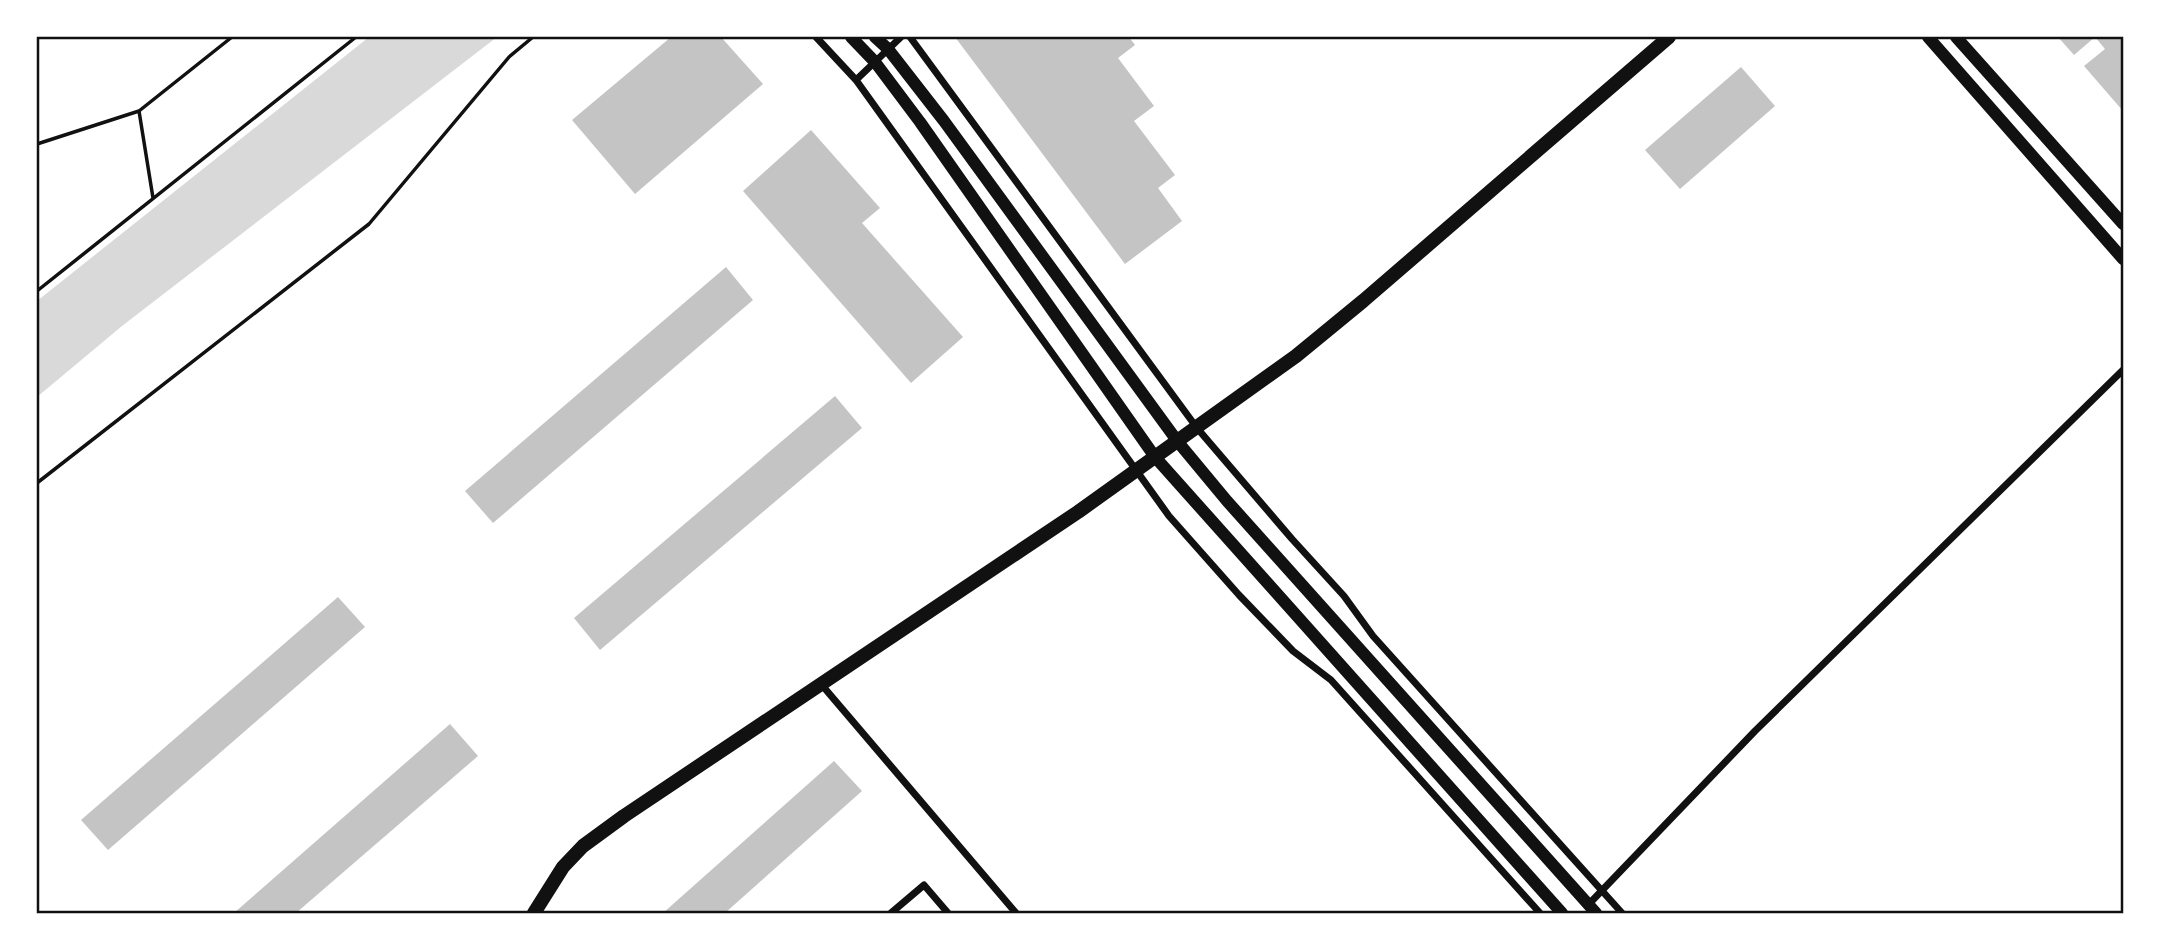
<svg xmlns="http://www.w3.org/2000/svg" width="2160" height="950" viewBox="0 0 2160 950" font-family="'Roboto Serif',serif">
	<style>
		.water { fill: #d9d9d9 }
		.building { fill: #c4c4c4 }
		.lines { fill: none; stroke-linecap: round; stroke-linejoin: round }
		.path { stroke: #111; stroke-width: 3.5 }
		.minor { stroke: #111; stroke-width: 7 }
		.tertiary { stroke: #111; stroke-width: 12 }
		.secondary { stroke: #111; stroke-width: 14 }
		.neatline { fill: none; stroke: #111; stroke-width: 2.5 }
	</style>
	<rect width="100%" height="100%" fill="#fff"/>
	<path class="water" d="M369,37H497L122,326L37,397V301Z"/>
	<path class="building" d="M671,37H721L763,84L635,194L572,120Z
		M955,37H1129L1135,45L1118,58L1154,106L1134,121L1175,175L1158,188L1182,221L1125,264Z
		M2058,37H2123V111L2084,66L2105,49L2095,37L2074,55Z
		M1741,67L1775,106L1680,189L1645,150Z
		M811,130L880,208L862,223L963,337L911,383L743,191Z
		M726,267L753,300L493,523L465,491Z
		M835,396L862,428L600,650L574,618Z
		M338,597L365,627L108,850L81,820Z
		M450,724L478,756L296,913H234Z
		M834,761L862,791L725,913H663Z"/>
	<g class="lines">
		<path class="path" d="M139,111L153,198
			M37,144L139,111L232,37
			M37,291L356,37
			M37,483L369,224L509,57L533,37"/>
		<path class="minor" d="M816,37L856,80L1169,516L1239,595L1293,651L1331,680L1540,913
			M910,37L1197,428L1292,539L1344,596L1373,636L1622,913
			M856,80L901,37
			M821,684L1016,913
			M1588,905L1755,731L2123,370
			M891,913L924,885L948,913"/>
		<path class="tertiary" d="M851,37L875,62L920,122L1155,457L1562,913
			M875,37L888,49L944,121L1178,442L1227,501L1596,913
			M1928,37L2123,259
			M1956,37L2123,224"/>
		<path class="secondary" d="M534,913L563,867L583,846L624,816L1078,512L1296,356L1363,301L1669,37"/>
	</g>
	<rect width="2160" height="950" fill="none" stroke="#ffffff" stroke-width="77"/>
	<rect x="38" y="38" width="2084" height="874" class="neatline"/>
</svg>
